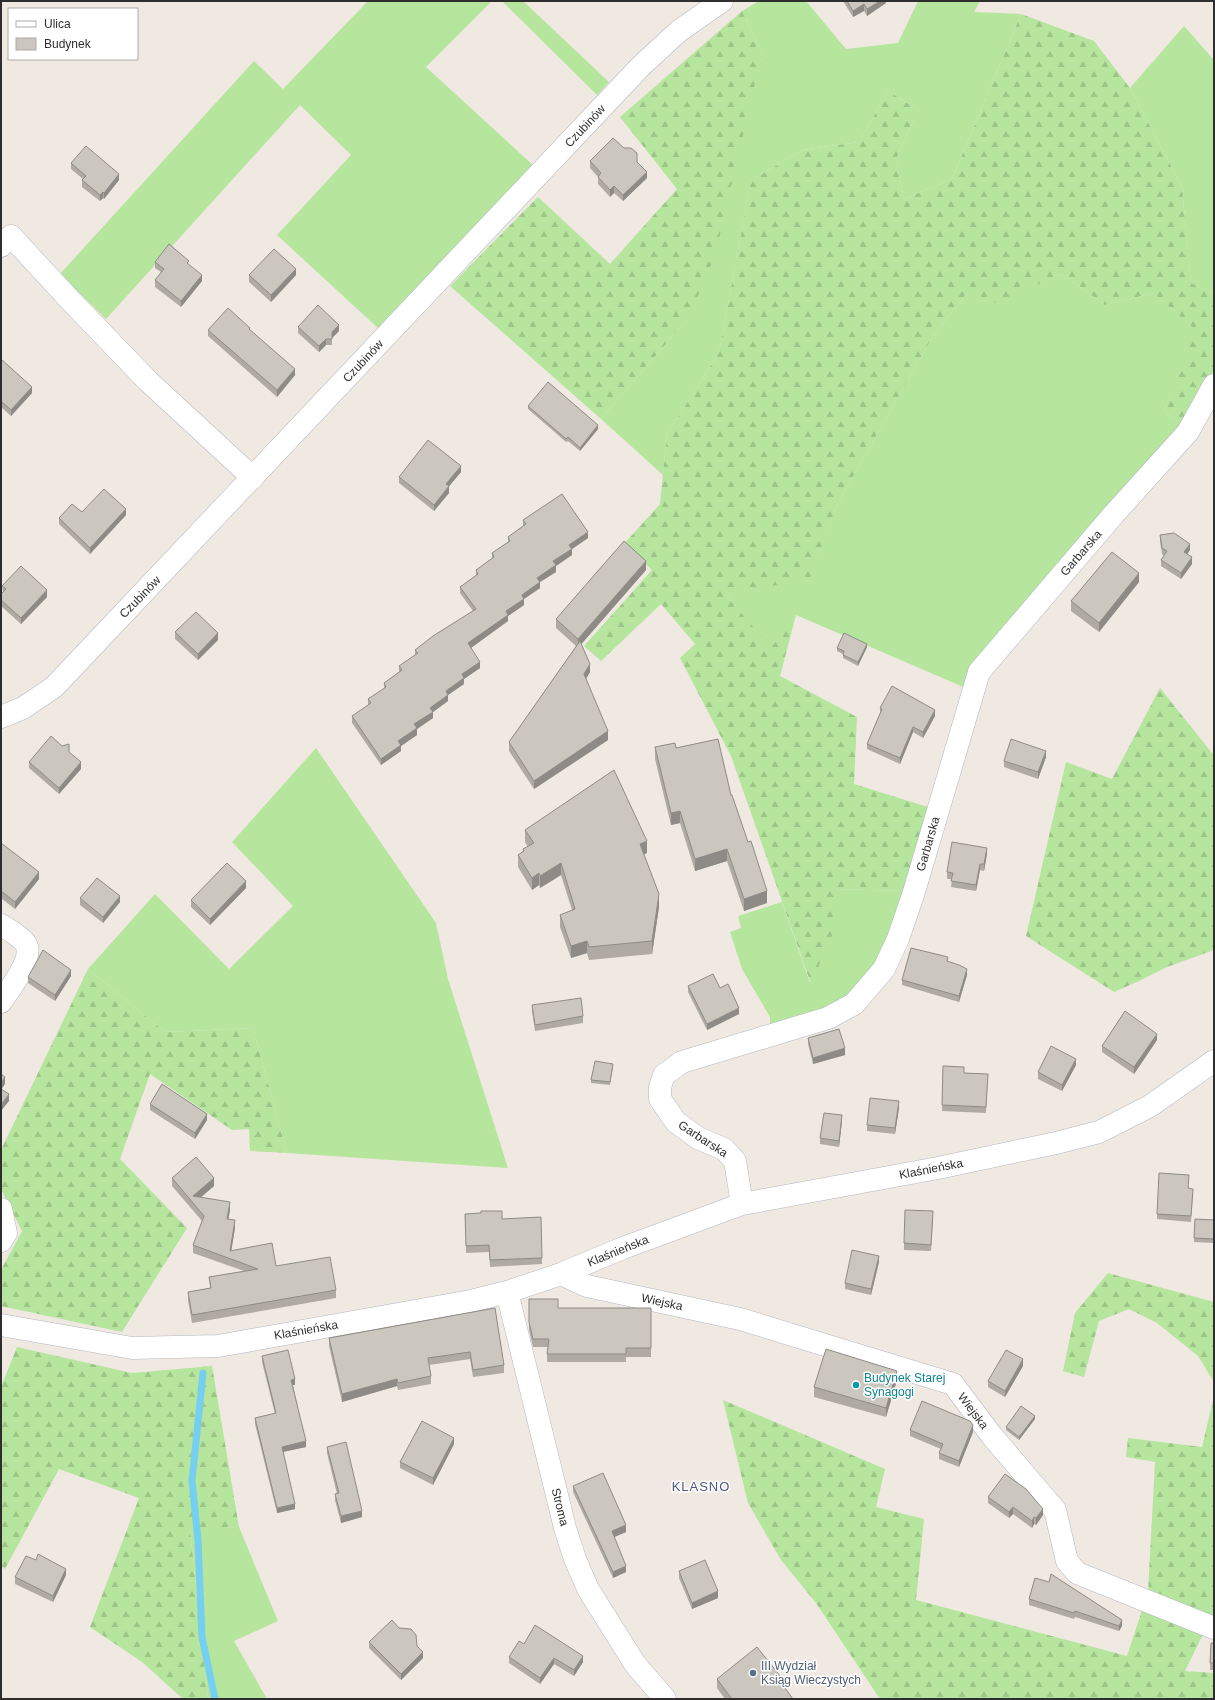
<svg xmlns="http://www.w3.org/2000/svg" width="1215" height="1700" viewBox="0 0 1215 1700" font-family="Arial,sans-serif">
	<style>
		.grass { fill: #b6e59e }
		.forest { fill: url(#forest-firs) }
		.lines { fill: none; stroke-linecap: round; stroke-linejoin: round }
		.stream { stroke: #75cff0; stroke-width: 7 }
		.minor-casing { stroke: #b4b7c1; stroke-width: 23 }
		.minor { stroke: #fff; stroke-width: 22 }
		.wall { fill: #afaba4 }
		.shaded-wall { fill: #8e8b86 }
		.building { fill: #cbc7bf; stroke: #8e8b86 }
		.culture-dot { fill: #0f9aa8; stroke: #fff; stroke-width: 1.5 }
		.service-dot { fill: #5c6f8a; stroke: #fff; stroke-width: 1.5 }
		.labels { text-anchor: middle; dominant-baseline: central; stroke-width: 3; stroke-linejoin: round; paint-order: stroke }
		.street-label { font-size: 12px; fill: #2e2e2e; stroke: #fff }
		.culture-label { font-size: 12px; fill: #0d838f; stroke: #fff; text-anchor: start }
		.service-label { font-size: 12px; fill: #4e5e75; stroke: #fff; text-anchor: start }
		.neighbourhood-label { font-size: 13px; letter-spacing: 1px; fill: #4d5680; stroke: #fff }
	</style>
	<defs>
		<pattern id="forest-firs" width="22" height="20" patternUnits="userSpaceOnUse"><rect width="22" height="20" fill="#b6e59e"/><path d="M5 1l3.5 6h-7zM16 11l3.5 6h-7z" fill="#9dc588"/></pattern>
	</defs>
	<rect width="100%" height="100%" fill="#efe9e1"/>
	<path class="grass" d="M368,1H492L426,67L534,166L380,330L277,235L351,155L300,105L106,319L60,274L254,61L283,89Z
		M502,1H523L609,82L597,95Z
		M759,1H806L846,49L898,43L918,1H980L974,12L1021,14L952,179L904,199L896,159L918,110L888,91L859,142L802,150L751,181L719,353L667,434L663,475L601,419L689,317L762,53L742,11Z
		M1184,26L1214,60V293L1191,283L1182,187L1130,88Z
		M1062,274L1105,305L1153,293L1197,330L1164,411L1184,425L968,689L796,615L771,649L726,595L810,577L836,507L931,339L966,294L989,304Z
		M316,748L436,923L448,979L508,1168L287,1153L253,1028L165,1032L88,969L155,894L229,969L293,906L232,842Z
		M833,889L907,891L880,961L863,987L830,1010L770,1026V1017L742,969L730,932L741,928L738,916L782,902L810,983Z
		M239,1527L278,1621L234,1641L267,1699H208L190,1529Z"/>
	<path class="forest" d="M742,11L762,53L715,256L689,317L601,419L450,286L538,197L610,264L677,189L620,117Z
		M1021,14L1094,41L1130,88L1182,187L1191,283L1214,293V369L1202,399L1184,425L1164,411L1196,330L1153,293L1105,305L1062,274L989,305L966,294L931,339L836,507L810,578L726,595L771,648L796,615L780,676L857,717L854,784L928,807L907,891L833,889L840,917L811,984L731,756L680,658L695,644L661,604L601,661L584,646L652,570L624,544L660,504L667,434L719,353L751,181L802,150L859,142L888,91L918,110L896,159L904,199L952,179Z
		M1160,688L1212,753L1214,751V950L1167,967L1139,981L1114,992L1026,936L1066,762L1112,779Z
		M88,969L165,1032L253,1028L287,1153L250,1151L249,1129L232,1130L150,1074L120,1159L187,1228L122,1332L1,1306V1270L22,1231L1,1189V1150Z
		M1108,1273L1214,1302V1382L1198,1356L1157,1323L1129,1309L1099,1321L1084,1377L1063,1371L1075,1313Z
		M17,1347L132,1373L212,1366L239,1527L190,1530L208,1699H183L142,1662L90,1627L139,1498L59,1469L5,1569L1,1566V1387Z
		M1214,1396V1621L1210,1620L1185,1671L1214,1673V1699H880L816,1603L781,1560L748,1503L723,1400L885,1469L876,1507L924,1519L916,1600L1127,1656L1148,1592L1155,1462L1126,1457L1128,1438L1202,1447Z"/>
	<g class="lines">
		<path class="stream" d="M203,1373L192,1481L198,1540L202,1637L215,1699"/>
		<g class="minor-casing">
			<path id="minor" d="M1,246L11,236L71,301L148,381L253,478
				M1,717L23,708L54,687L641,66L679,31L722,1
				M1,925C7,928 22,938 26,944C34,959 9,990 1,1002
				M742,1204L735,1161L724,1149L698,1138L676,1122L660,1099V1087L664,1075L682,1062L828,1018L854,1004L884,969L898,939L914,892L979,672L1114,514L1188,432L1214,385
				M1,1209L6,1233L1,1241
				M561,1274L587,1286L740,1319L953,1384L992,1436L1055,1510L1067,1561L1077,1573L1214,1628
				M507,1292L565,1528L575,1559L588,1589L635,1664L665,1699
				M1,1325L132,1348L218,1346L471,1301L507,1292L561,1274L623,1248L742,1204L938,1168L1056,1143L1099,1132L1150,1106L1214,1061"/>
		</g>
		<use href="#minor" class="minor"/>
	</g>
	<path class="wall" d="M843,1H886V3L867,16L864,11L853,17Z
		M590,161L637,162L647,178L623,201L614,193L610,197L598,184V177L590,168Z
		M71,163L119,180L104,199L103,198L100,201L82,187V180L83,179L71,169Z
		M155,262L189,265L202,281L181,307L155,287V280L161,272L155,268Z
		M249,275H296L271,302L249,282Z
		M298,327L339,331L332,338V345H326L319,352L298,333Z
		M208,330H250L295,375L277,397L208,336Z
		M1,359L32,393L11,416L1,407Z
		M528,406L598,429L580,451L568,441L566,442L528,409Z
		M461,472L449,486V493L434,511L399,483V477Z
		M82,512L126,515L90,554L59,524V518Z
		M523,520L588,538L572,549V555L556,566V572L540,582V588L524,599V605L508,616V621L471,648L480,668L464,679V684L448,695V701L433,712V718L417,729V735L401,746V751L381,765L352,723V716L368,705V699L384,689V683L399,672V666L415,655V650L473,611L460,593V587L476,576V570L492,559V553L508,542V537L523,526Z
		M1160,535L1190,550L1187,554L1192,564L1181,579L1161,566V560L1164,556L1162,554L1160,541Z
		M646,570L581,644L590,672L586,679L608,740L534,789L509,751V742L576,646L556,628V619Z
		M1139,582L1099,632L1071,611V601Z
		M2,586L47,597L21,624L1,606V594L3,592Z
		M175,632L218,640L198,660L175,639Z
		M867,647L858,666L843,658V654L837,651V648Z
		M880,708L935,716L923,738L913,732L900,764L867,749V744L880,714Z
		M655,747L676,748L731,795L767,903L744,911L727,861L695,871L680,823L671,825L655,759Z
		M69,752L81,769L59,794L29,768V762Z
		M1046,757L1038,779L1004,767V761Z
		M525,830L647,853L644,854L659,907L652,954L589,960L587,953L571,958L560,927V915L572,910L561,875L540,888L539,885L532,890L518,867V855L523,851V849L528,847L525,842Z
		M1,843L39,879L15,909L1,898Z
		M987,854L984,871L980,870L976,891L951,887L952,879H947V872Z
		M246,888L210,925L191,907V900Z
		M80,898L120,902L103,923L80,905Z
		M948,961L967,975L959,1002L902,985V980Z
		M71,976L55,1001L28,983V977Z
		M688,986L720,988L739,1014L707,1030L688,992Z
		M532,1005L583,1016V1023L535,1031L532,1011Z
		M808,1038L845,1055L813,1064L808,1044Z
		M1157,1040L1134,1074L1102,1052V1046Z
		M1076,1065L1062,1091L1038,1079V1072Z
		M943,1066L964,1073L988,1074L986,1113L942,1111Z
		M613,1067L610,1085L591,1083V1080Z
		M150,1104L207,1120L195,1139L150,1110Z
		M899,1108L895,1134L867,1131V1125Z
		M842,1121L839,1147L820,1144V1138Z
		M172,1178L214,1186L201,1197L230,1210L228,1219L235,1228L231,1251L276,1266L336,1290V1298L192,1323L188,1300V1292L210,1288L209,1277L244,1271L193,1253V1245L202,1221L172,1186Z
		M1193,1194L1191,1222L1157,1219V1214Z
		M465,1214L502,1219L542,1258V1264L490,1267L489,1252L466,1253Z
		M933,1218L931,1251L904,1250V1243Z
		M1195,1219L1214,1220V1243L1194,1242Z
		M879,1262L871,1295L845,1289V1283Z
		M529,1299L558,1308H651V1357H626V1362H547V1354L548,1347H533L529,1330Z
		M495,1308L504,1365V1373L473,1377L470,1359L429,1365L431,1376V1384L398,1390L397,1386L342,1402L329,1346V1338Z
		M262,1356L295,1385H293L306,1447L283,1452L295,1509L277,1513L255,1424V1418L275,1414L262,1362Z
		M1023,1366L1005,1397L988,1387V1381Z
		M897,1380L886,1417L814,1397V1387Z
		M1035,1419L1019,1440L1006,1430V1427Z
		M910,1430L973,1432L959,1467L939,1459V1453L941,1449L910,1436Z
		M454,1444L433,1485L400,1468V1462Z
		M327,1447L362,1517L341,1523L335,1500V1494H337L327,1453Z
		M573,1486L626,1532L614,1537L626,1572L613,1578L573,1492Z
		M988,1497L1043,1515L1036,1525L1034,1524L1032,1528L1013,1514L1009,1518L988,1503Z
		M36,1560L66,1575L53,1602L15,1584V1577Z
		M679,1571L718,1598L692,1609L679,1578Z
		M1035,1578L1122,1626L1119,1631L1075,1617L1074,1619L1029,1605V1599Z
		M369,1642L417,1646L423,1658L401,1680L369,1648Z
		M1211,1643H1214V1670H1210Z
		M524,1644L583,1662L574,1676L554,1664L540,1684L509,1663V1657Z
		M717,1679L788,1692L793,1699H725L717,1688Z"/>
	<path class="shaded-wall" d="M880,1H886V3L867,16V9Z
		M864,4V11L853,17V11Z
		M647,172V178L623,201V195Z
		M119,174V180L104,199V193Z
		M614,186V193L610,197V190Z
		M103,192V198L100,201V195Z
		M296,269V275L271,302V295Z
		M202,275V281L181,307V301Z
		M339,325V331L332,338V345V332Z
		M2,326V332L1,333V327Z
		M326,339V345L319,352V346Z
		M295,369V375L277,397V390Z
		M32,387V393L11,416V410Z
		M598,425V429L580,451V448Z
		M461,466V472L446,490V484Z
		M449,486V493L434,511V505Z
		M126,509V515L90,554V548Z
		M588,532V538L572,549V555L556,566V572L540,582V588L524,599V605L508,616V621L468,650V643L506,611L569,545Z
		M1190,544V550L1184,559V552Z
		M1192,557V564L1181,579V573Z
		M646,561V570L578,648V639Z
		M1139,573V582L1099,632V623Z
		M47,590V597L21,624V618Z
		M218,633V640L198,660V654Z
		M867,644V647L858,666V662Z
		M480,662V668L464,679V684L448,695V701L433,712V718L417,729V735L401,746V751L381,765V759L446,691L462,674Z
		M590,664V672L584,682V674Z
		M935,710V716L923,738V732Z
		M913,727V732L900,764V758Z
		M608,731V740L534,789V781Z
		M1046,751V757L1038,779V772Z
		M81,762V769L59,794V788Z
		M680,811V823L671,825V813Z
		M647,841V853L640,856V844Z
		M987,848V854L984,871V864Z
		M727,849V861L695,871V859Z
		M561,863V875L540,888V876Z
		M980,864V870L976,891V885Z
		M39,872V879L15,909V902Z
		M539,873V885L532,890V878Z
		M246,881V888L210,925V919Z
		M767,891V903L744,911V899Z
		M659,894V907L652,954V941Z
		M120,896V902L103,923V917Z
		M587,941V953L571,958V946Z
		M967,969V975L959,1002V996Z
		M71,970V976L55,1001V995Z
		M739,1008V1014L707,1030V1024Z
		M1157,1034V1040L1134,1074V1067Z
		M845,1048V1055L813,1064V1058Z
		M1076,1059V1065L1062,1091V1085Z
		M5,1077V1084L1,1090V1083Z
		M9,1094V1101L1,1111V1105Z
		M899,1101V1108L895,1134V1128Z
		M207,1114V1120L195,1139V1133Z
		M842,1115V1121L839,1147V1141Z
		M214,1178V1186L193,1204V1196Z
		M230,1202V1210L227,1227V1219Z
		M235,1220V1228L230,1259V1251Z
		M879,1256V1262L871,1295V1289Z
		M1023,1359V1366L1005,1397V1391Z
		M897,1371V1380L886,1417V1408Z
		M295,1379V1385H291V1380Z
		M397,1379V1386L342,1402V1394Z
		M1035,1416V1419L1019,1440V1437Z
		M973,1425V1432L959,1467V1461Z
		M454,1438V1444L433,1485V1478Z
		M306,1441V1447L282,1452V1447Z
		M295,1504V1509L277,1513V1508Z
		M1013,1507V1514L1009,1518V1512Z
		M1043,1509V1515L1036,1525V1518Z
		M362,1511V1517L341,1523V1516Z
		M1034,1517V1524L1032,1528V1521Z
		M626,1525V1532L612,1538V1531Z
		M626,1566V1572L613,1578V1572Z
		M66,1569V1575L53,1602V1596Z
		M718,1591V1598L692,1609V1603Z
		M1122,1620V1626L1119,1631V1626Z
		M423,1652V1658L401,1680V1674Z
		M583,1656V1662L574,1676V1670Z
		M554,1658V1664L540,1684V1678Z"/>
	<path class="building" d="M847,1H880L867,9L864,4L853,11Z
		M613,138L624,148H631L637,153V162L647,172L623,195L614,186L610,190L598,177L601,173L590,161Z
		M86,146L119,174L104,193L103,192L100,195L82,180L86,176L71,163Z
		M169,244L189,261L187,263L202,275L181,301L155,280L164,269L155,262Z
		M274,249L296,269L271,295L249,275Z
		M318,305L339,325L332,332V339H326L319,346L298,327Z
		M228,308L250,328L249,329L295,369L277,390L208,330Z
		M1,359L32,387L11,410L1,401Z
		M548,382L598,425L580,448L568,437L566,439L528,406Z
		M428,440L461,466L446,484L449,486L434,505L399,477Z
		M104,489L126,509L90,548L59,518L72,504L82,512Z
		M562,494L588,532L569,545L572,549L553,561L556,565L537,578L540,582L522,595L524,599L506,611L508,615L468,643L480,662L462,674L464,678L446,691L448,695L430,708L433,712L414,724L417,728L398,741L401,745L381,759L352,716L371,703L368,699L386,687L384,683L402,670L399,666L418,653L415,650L433,636L476,609L460,587L478,574L476,570L494,557L492,553L510,541L508,537L526,524L523,520Z
		M1174,533L1190,544L1184,552L1192,557L1181,573L1161,560L1167,551L1162,548L1160,535Z
		M624,541L646,561L578,639L556,619Z
		M1112,552L1139,573L1099,623L1071,601Z
		M21,566L47,590L21,618L1,600V594L6,589L2,586Z
		M196,612L218,633L198,654L175,632Z
		M844,633L867,644L858,662L843,655L844,651L837,648Z
		M580,641L590,664L584,674L608,731L534,781L509,742Z
		M892,686L935,710L923,732L913,727L900,758L867,744L882,709L880,708Z
		M51,736L62,746L69,744V752L81,762L59,788L29,762Z
		M718,739L731,795H732L748,842L751,841L767,891L744,899L727,849L695,859L680,811L671,813L655,747L675,743L676,748Z
		M1011,739L1046,751L1038,772L1004,761Z
		M614,770L647,841L640,844L659,894L652,941L589,947L587,941L571,946L560,915L575,909L561,863L540,876L539,873L532,878L518,855L524,851L523,849L534,843L525,830Z
		M952,842L987,848L984,864H980L976,885L951,881L953,873L947,872Z
		M1,843L39,872L15,902L1,891Z
		M227,863L246,881L210,919L191,900Z
		M97,878L120,896L103,917L80,898Z
		M911,948L948,957L947,961L959,965L967,969L959,996L902,980Z
		M43,950L71,970L55,995L28,977Z
		M713,974L720,988L728,984L739,1008L707,1024L688,986Z
		M581,998L583,1016L535,1025L532,1005Z
		M1125,1011L1157,1034L1134,1067L1102,1046Z
		M839,1029L845,1048L813,1058L808,1038Z
		M1051,1046L1076,1059L1062,1085L1038,1072Z
		M595,1061L613,1064L610,1082L591,1080Z
		M943,1066L964,1067V1073L988,1074L986,1107L942,1105Z
		M1,1074L5,1077L1,1083Z
		M162,1084L207,1114L195,1133L150,1104Z
		M1,1089L9,1094L1,1105Z
		M870,1098L899,1101L895,1128L867,1125Z
		M824,1113L842,1115L839,1141L820,1138Z
		M196,1157L214,1178L193,1196L230,1202L227,1219L235,1220L230,1251L272,1243L276,1266L330,1257L336,1290L192,1315L188,1292L211,1288L209,1277L258,1269L193,1245L204,1216L172,1178Z
		M1159,1173L1189,1175L1188,1188L1193,1189L1191,1216L1157,1214Z
		M905,1210L933,1211L931,1245L904,1243Z
		M481,1211H502V1219L541,1217L542,1258L490,1260L489,1245L466,1246L465,1214L481,1213Z
		M1195,1219L1214,1220V1239L1194,1238Z
		M852,1250L879,1256L871,1289L845,1283Z
		M529,1299H558V1308H651V1348H626V1354H547L549,1339H533L529,1322Z
		M495,1308L504,1365L473,1370L470,1352L428,1358L431,1376L398,1383L397,1379L342,1394L329,1338Z
		M826,1349L897,1371L886,1408L814,1387Z
		M288,1350L295,1379L291,1380L306,1441L282,1447L295,1504L277,1508L255,1418L276,1413L262,1356Z
		M1006,1350L1023,1359L1005,1391L988,1381Z
		M922,1401L970,1421L973,1425L959,1461L939,1453L943,1444L910,1430Z
		M1021,1406L1035,1416L1019,1437L1006,1427Z
		M422,1421L454,1438L433,1478L400,1462Z
		M346,1442L362,1511L341,1516L335,1494L339,1493L327,1447Z
		M603,1473L626,1525L612,1531L626,1566L613,1572L573,1486Z
		M1005,1474L1026,1489L1043,1509L1036,1518L1034,1517L1032,1521L1013,1507L1009,1512L988,1497Z
		M38,1554L66,1569L53,1596L15,1577L26,1556L36,1560Z
		M705,1560L718,1591L692,1603L679,1571Z
		M1051,1574L1122,1620L1119,1626L1075,1611L1074,1613L1029,1599L1035,1578L1049,1582Z
		M392,1620L399,1628L411,1629L416,1635L417,1646L423,1652L401,1674L369,1642Z
		M535,1625L583,1656L574,1670L554,1658L540,1678L509,1657L519,1641L524,1644Z
		M1211,1643H1214V1663H1210Z
		M757,1647L788,1686L785,1688L793,1699H732L717,1679Z"/>
	<circle class="culture-dot" cx="856" cy="1385" r="4"/>
	<circle class="service-dot" cx="753" cy="1673" r="4"/>
	<g class="labels">
		<g class="street-label">
			<text transform="translate(585 126) rotate(-47)">Czubinów</text>
			<text transform="translate(363 361) rotate(-47)">Czubinów</text>
			<text transform="translate(1081 553) rotate(-49)">Garbarska</text>
			<text transform="translate(140 597) rotate(-46)">Czubinów</text>
			<text transform="translate(928 844) rotate(-74)">Garbarska</text>
			<text transform="translate(703 1139) rotate(33)">Garbarska</text>
			<text transform="translate(931 1169) rotate(-11)">Klaśnieńska</text>
			<text transform="translate(618 1251) rotate(-22)">Klaśnieńska</text>
			<text transform="translate(662 1302) rotate(12)">Wiejska</text>
			<text transform="translate(306 1330) rotate(-10)">Klaśnieńska</text>
			<text transform="translate(973 1411) rotate(53)">Wiejska</text>
			<text transform="translate(560 1507) rotate(76)">Stroma</text>
		</g>
		<g class="culture-label">
			<text x="864" y="1378">Budynek Starej<tspan x="864" dy="14">Synagogi</tspan></text>
		</g>
		<g class="service-label">
			<text x="761" y="1666">III Wydział<tspan x="761" dy="14">Ksiąg Wieczystych</tspan></text>
		</g>
		<g class="neighbourhood-label">
			<text x="701" y="1486">KLASNO</text>
		</g>
	</g>
	<rect width="1215" height="1700" fill="none" stroke="#2e2e2e" stroke-width="4"/>
	<rect x="8" y="8" width="130" height="52" fill="#ffffff" stroke="#ababab"/>
	<rect x="16" y="21" width="20" height="6" fill="#ffffff" stroke="#ababab"/>
	<text x="44" y="28" font-size="12" fill="#2e2e2e">Ulica</text>
	<rect x="16" y="38" width="20" height="12" fill="#cbc7bf" stroke="#ababab"/>
	<text x="44" y="48" font-size="12" fill="#2e2e2e">Budynek</text>
</svg>
